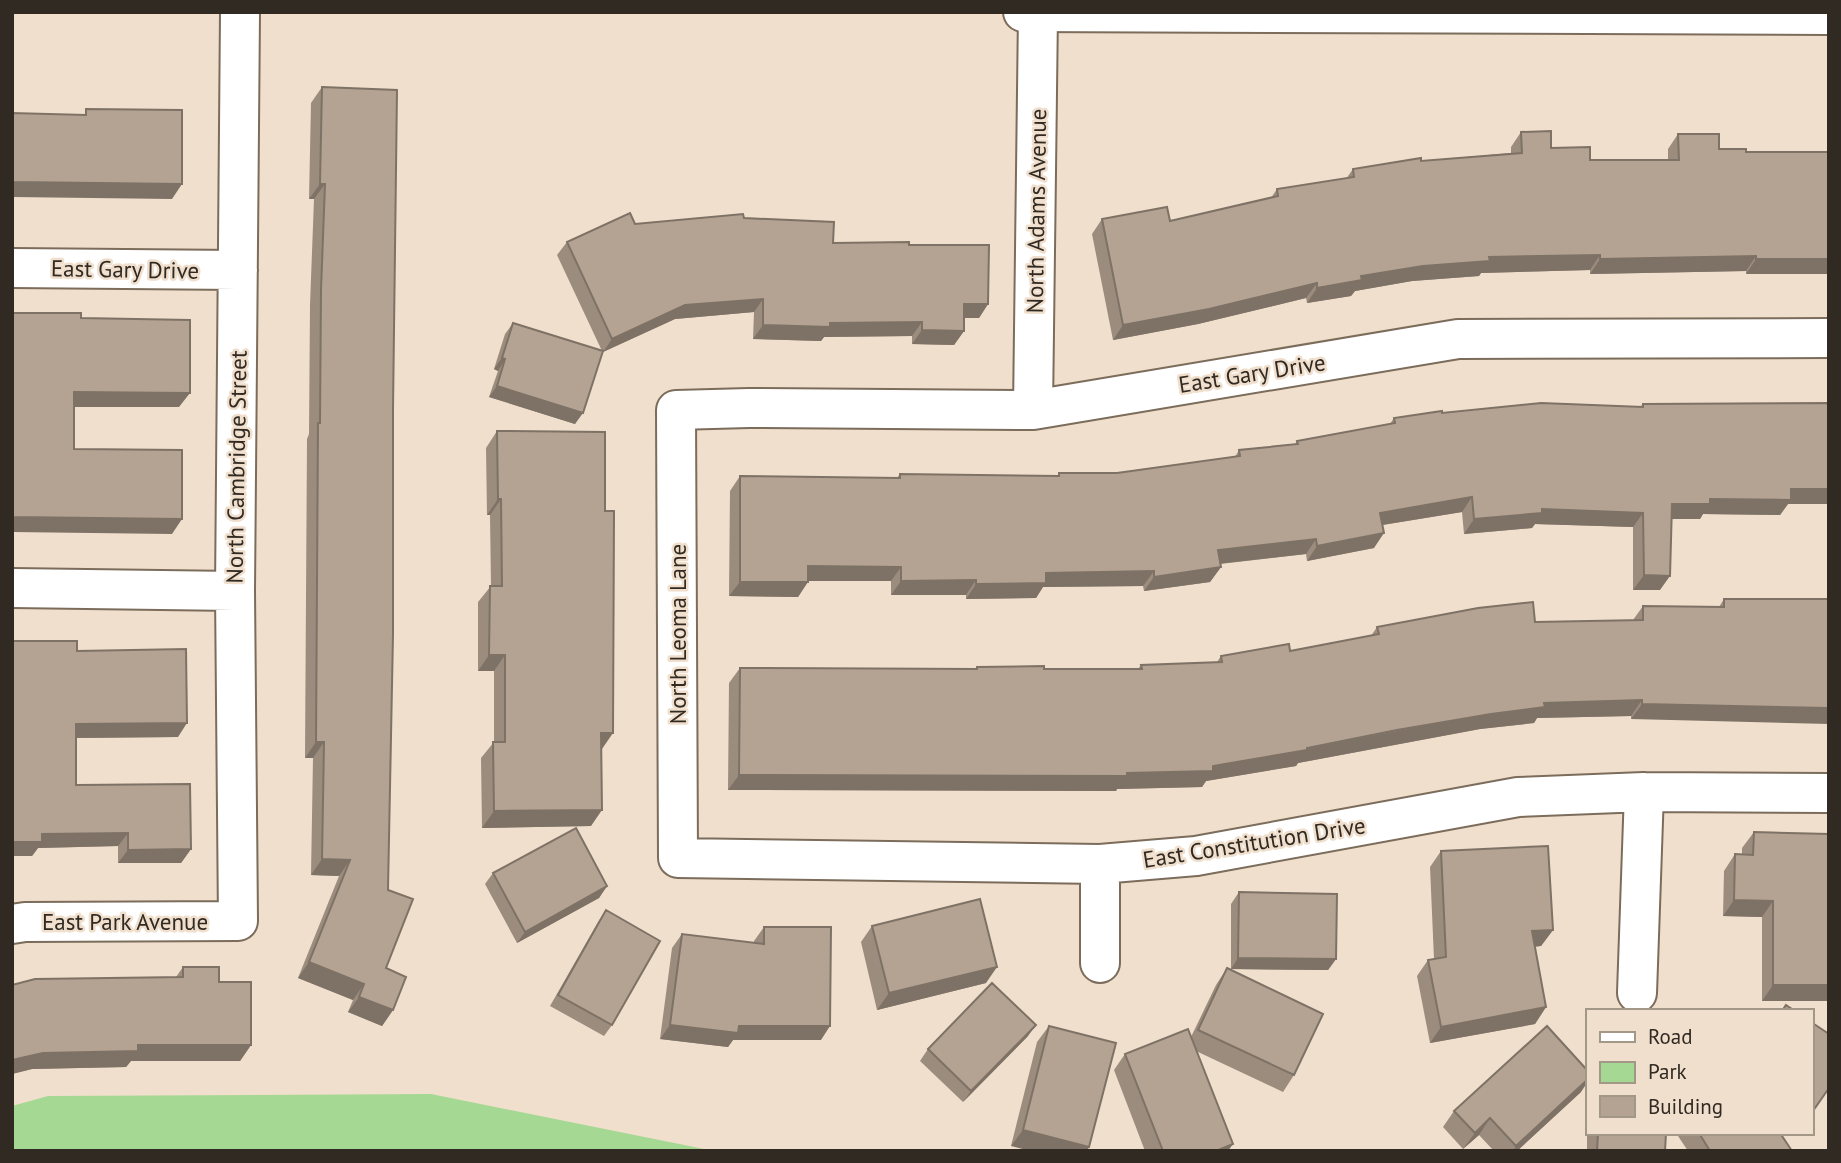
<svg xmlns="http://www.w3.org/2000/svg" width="1841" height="1163" viewBox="0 0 1841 1163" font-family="'PT Sans',sans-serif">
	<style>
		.green { fill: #a5d893 }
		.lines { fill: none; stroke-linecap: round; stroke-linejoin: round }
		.minor-casing { stroke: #7b6c5b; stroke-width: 42 }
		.major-casing { stroke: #7b6c5b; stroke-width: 42 }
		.minor { stroke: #fff; stroke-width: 38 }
		.major { stroke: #fff; stroke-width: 38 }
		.wall { fill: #9b8c7e }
		.shaded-wall { fill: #7e7266 }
		.building { fill: #b4a392; stroke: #7e7266; stroke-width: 2 }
		.labels { text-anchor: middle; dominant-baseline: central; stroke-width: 5; stroke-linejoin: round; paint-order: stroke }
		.street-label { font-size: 23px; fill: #302a23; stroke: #f0dfcc }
	</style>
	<rect width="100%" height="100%" fill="#f0dfcc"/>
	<path class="green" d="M431,1094L714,1151H12V1106L48,1096Z"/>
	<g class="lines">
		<g class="minor-casing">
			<path id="minor" d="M12,268L238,270
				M1829,338L1458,339L1033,410L749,408L676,410L678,858L1100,864L1196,856L1518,797L1644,792L1829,793
				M1033,410L1038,12
				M12,588L235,591
				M1100,864V963
				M12,924L25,922L238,921L235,591L240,12
				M1637,993L1644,792"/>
		</g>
		<g class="major-casing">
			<path id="major" d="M1023,12L1829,15"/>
		</g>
		<use href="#minor" class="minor"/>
		<use href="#major" class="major"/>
	</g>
	<path class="wall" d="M322,87L393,410L386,968L393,1010L382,1026L348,1012L353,1000L298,978L339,876L311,875L313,758H305L307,439L309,434L310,305L314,199H309L311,103Z
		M1521,132L1551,148L1590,160H1668V149L1678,134L1719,149L1746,152H1829V274H1746V271L1590,274V270L1481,273L1479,276L1412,281L1355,291L1351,296L1307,303L1306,298L1198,324L1113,340L1092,234L1102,219L1170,221L1271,198L1277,189L1346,179L1353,169L1421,161L1511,153V147Z
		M744,218L833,243L909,245L988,304L979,318H964V331L954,345L912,344V336L824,337L821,341L753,339L754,312L675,319L603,352L575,424L489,397L498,371L494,369L505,334L513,323L602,351L557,255L567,242L635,224Z
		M1643,404L1788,504L1780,515L1703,514L1700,519H1671L1660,590H1633V527L1535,524L1532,528L1464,534L1462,512L1382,525L1374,548L1307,561L1306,554L1220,564L1221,567L1210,582L1144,591L1143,586L1043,587L1036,598L966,599V595H891V581H808L798,597L729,596L730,491L740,476L897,478L900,474L1057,476L1059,473H1117L1235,457L1239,450L1295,444L1297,441L1390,424L1394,418L1442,413L1640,407Z
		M497,431L601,749L591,826L482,828L481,758L494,742V671H478V602L491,586L490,515H487L486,448Z
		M1724,599H1829L1631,719V716L1537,718L1534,723L1480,729L1298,763L1296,766L1206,781L1202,787L1117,789L1116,791L728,790L729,683L740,668L976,669L977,667L1044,669H1138L1141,665L1217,662L1221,656L1290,651L1371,636L1377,627L1633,620L1643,606L1719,607Z
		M77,651L178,737L76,738V785L191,849L181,863H118V846L38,848L32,856Z
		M1754,832L1829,1001H1762V917L1723,916L1724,871L1735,854L1742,855V848Z
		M1441,851L1553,930L1541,946L1535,947L1546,1007L1535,1024L1430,1043L1417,976L1428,960L1434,959L1430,867Z
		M493,873L607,886L599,898L517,943L485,884Z
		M1239,892L1336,959L1328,970L1231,969V904Z
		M606,910L612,1025L604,1036L550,1006L598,922Z
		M872,926L986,983L877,1010L861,942Z
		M764,927L821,1040H733L728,1047L660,1039L672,948L682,934L754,943V941Z
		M183,967L219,982L251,1045L240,1061H131L126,1067L32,1069L12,1074V985L176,977Z
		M1227,968L1294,1075L1283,1092L1196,1051L1228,1151H1145L1114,1070L1125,1054L1191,1037L1216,985Z
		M1049,1026L1089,1147L1011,1146L1037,1042Z
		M1028,1036L963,1102L920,1061L928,1049Z
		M1581,1092L1517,1151H1494L1479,1135L1463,1149L1443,1127L1454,1111Z
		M1587,1133H1666L1665,1151H1587Z
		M1676,1133H1780L1792,1151H1688Z"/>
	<path class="shaded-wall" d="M12,182L182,184L172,199L12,197Z
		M320,184H325L314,199H309Z
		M1600,255L1590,270L1481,273L1479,276L1412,281L1355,291L1351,296L1307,303L1317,288L1361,276L1423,266L1489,257Z
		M1756,256L1746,271L1590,274L1600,259Z
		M1756,259H1829V274H1746Z
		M1317,283L1306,298L1198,324L1113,340L1123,325Z
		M763,299L754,312L675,319L603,352L612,339L685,305Z
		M964,304H988L979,318H955Z
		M922,322L912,336L824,337L821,341L753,339L763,325Z
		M922,330L964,331L954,345L912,344Z
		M502,358L505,359L498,371L494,369Z
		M497,386L583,413L575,424L489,397Z
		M74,392L190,393L179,407H64Z
		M1791,489H1829V504H1788L1780,515L1703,514L1700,519H1661L1672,504Z
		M1472,497L1462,512L1370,527L1380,513Z
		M498,499H501L490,515H487Z
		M1542,509L1643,513L1633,527L1535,524L1532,528L1464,534L1474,519Z
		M12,517L182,519L172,534L12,532Z
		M1384,533L1374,548L1307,561L1317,546Z
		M1316,539L1306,554L1208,565L1218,550Z
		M808,566L901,567L891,581H798Z
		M1221,567L1210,582L1144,591L1154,577Z
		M1154,571L1143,586L1043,587L1036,598L966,599L976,584L1046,573Z
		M1644,575L1670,576L1660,590H1633Z
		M976,580L966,595H891L901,581Z
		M740,582H808L798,597L729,596Z
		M489,655H505L494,671H478Z
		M1642,700L1631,716L1537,718L1534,723L1480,729L1298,763L1296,766L1206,781L1202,787L1117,789L1116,791L728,790L739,775L1127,773L1213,766L1544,703Z
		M1642,704L1829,708V724L1631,719Z
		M187,723L178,737L66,738L76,724Z
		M601,733H613L602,749Z
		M316,742H324L313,758H305Z
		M602,810L591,826L482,828L494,811Z
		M128,833L118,846L38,848L32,856H12V842L42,834Z
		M191,849L181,863H118L128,850Z
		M322,859L350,860L339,876L311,875Z
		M607,886L599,898L517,943L525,932Z
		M1734,900L1773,901L1762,917L1723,916Z
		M1553,930L1541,946L1520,947L1532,931Z
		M1238,958L1336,959L1328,970L1231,969Z
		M309,962L364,984L353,1000L298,978Z
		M997,967L986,983L877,1010L889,993Z
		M1773,985H1829V1001H1762Z
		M359,997L393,1010L382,1026L348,1012Z
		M1546,1007L1535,1024L1430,1043L1441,1027Z
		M670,1025L739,1026H830L821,1040H733L728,1047L660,1039Z
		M1036,1025L1028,1036L963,1102L971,1091Z
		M138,1045H251L240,1061H131L126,1067L32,1069L12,1074V1060L43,1053Z
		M1587,1080V1083L1581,1092L1517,1151H1513L1516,1146Z
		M1490,1118L1479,1135L1463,1149L1475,1133Z
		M1023,1130L1089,1147L1087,1151H1030L1011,1146Z
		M1233,1144L1228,1151H1216Z"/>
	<path class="building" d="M322,87L397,90L393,410V634L388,890L413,899L386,968L406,977L393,1010L359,997L364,984L309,962L350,860L322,859L324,742H316L318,423H320L321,290L325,184H320Z
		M86,109L182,110V184L12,182V113L86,115Z
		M1551,131V148L1590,147V160H1679L1678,134H1719V149H1746V152H1829V259H1756V256L1600,259V255L1489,257L1490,261L1423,266L1361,276L1362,280L1317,288V283L1209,309L1123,325L1102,219L1167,207L1170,221L1278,196L1277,189L1354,177L1353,169L1421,158V161L1522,153L1521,132Z
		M630,213L635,224L743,214L744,218L834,222L833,243L909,242V245H989L988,304H964V331L922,330V322L830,323V327L763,325V299L685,305L612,339L567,242Z
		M12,313H81V318L190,320V393L74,392V449L182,450V519L12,517Z
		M513,323L603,351L583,413L497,386L505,359L502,358Z
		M1541,403L1643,407V404L1829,403V489H1791V500L1710,499V504H1672L1670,576L1644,575L1643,513L1542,509V513L1474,519L1472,497L1380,513L1384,533L1317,546L1316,539L1218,550L1221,567L1154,577V571L1046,573V583L976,584V580L901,581V567L808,566V582H740V476L900,478V474L1059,476V473H1117L1240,456L1239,450L1298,444L1297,441L1395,423L1394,418L1442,411V413Z
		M497,431L605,432V511H614L613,733H601L602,810L494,811L493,742H505V655H489L490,586H502L501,499H498Z
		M1724,599H1829V708L1642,704V700L1544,703L1545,707L1491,714L1397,730L1307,748V750L1213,766V771L1127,773V776L739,775L740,668L977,669V667L1044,666V669H1142L1141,665L1222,662L1221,656L1289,644L1290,651L1379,634L1377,627L1478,608L1533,602L1535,622L1643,620V606L1724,607Z
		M12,641H77V651L186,649L187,723L76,724V785L190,784L191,849L128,850V833L42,834V842H12Z
		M576,828L607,886L525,932L493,873Z
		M1754,832L1829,834V985H1773V901L1734,900L1735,854L1753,855Z
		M1548,846L1553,930L1532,931L1546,1007L1441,1027L1428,960L1446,957L1441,851Z
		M1239,892L1337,894L1336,959L1238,958Z
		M980,899L997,967L889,993L872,926Z
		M606,910L660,941L612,1025L558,995Z
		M764,927H831L830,1026H739L738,1033L670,1025L682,934L764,944Z
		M183,967H219V982H251V1045H138V1051L43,1053L12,1060V985L35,979L183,977Z
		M1227,968L1323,1014L1294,1075L1198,1030Z
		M992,983L1036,1025L971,1091L928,1049Z
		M1786,1005L1795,1011H1782Z
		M1811,1022L1829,1034V1088L1815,1108L1811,1105Z
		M1049,1026L1116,1043L1089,1147L1023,1130Z
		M1547,1026L1587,1070V1080L1516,1146L1490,1118L1475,1133L1454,1111Z
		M1188,1029L1233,1144L1216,1151H1163L1125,1054Z
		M1598,1133H1666L1665,1151H1597Z
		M1699,1133H1780L1792,1151H1710Z"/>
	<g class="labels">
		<g class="street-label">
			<text transform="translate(1036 211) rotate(-89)">North Adams Avenue</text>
			<text transform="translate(125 269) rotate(1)">East Gary Drive</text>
			<text transform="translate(1252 373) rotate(-9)">East Gary Drive</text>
			<text transform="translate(236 467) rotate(-89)">North Cambridge Street</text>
			<text transform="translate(677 634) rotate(-90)">North Leoma Lane</text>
			<text transform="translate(1254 842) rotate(-9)">East Constitution Drive</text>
			<text x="125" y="921">East Park Avenue</text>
		</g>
	</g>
	<rect width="1841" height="1163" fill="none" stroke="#302a23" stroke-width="28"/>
	<rect x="1586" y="1009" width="228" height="126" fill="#f0dfcc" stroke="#a39788" stroke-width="2"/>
	<rect x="1600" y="1032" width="35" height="10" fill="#ffffff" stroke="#a39788" stroke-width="2"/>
	<text x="1648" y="1044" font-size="21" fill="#302a23">Road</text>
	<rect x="1600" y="1062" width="35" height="21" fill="#a5d893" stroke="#a39788" stroke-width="2"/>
	<text x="1648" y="1079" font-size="21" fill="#302a23">Park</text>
	<rect x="1600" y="1096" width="35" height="21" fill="#b4a392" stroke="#a39788" stroke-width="2"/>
	<text x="1648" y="1114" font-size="21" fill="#302a23">Building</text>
</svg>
